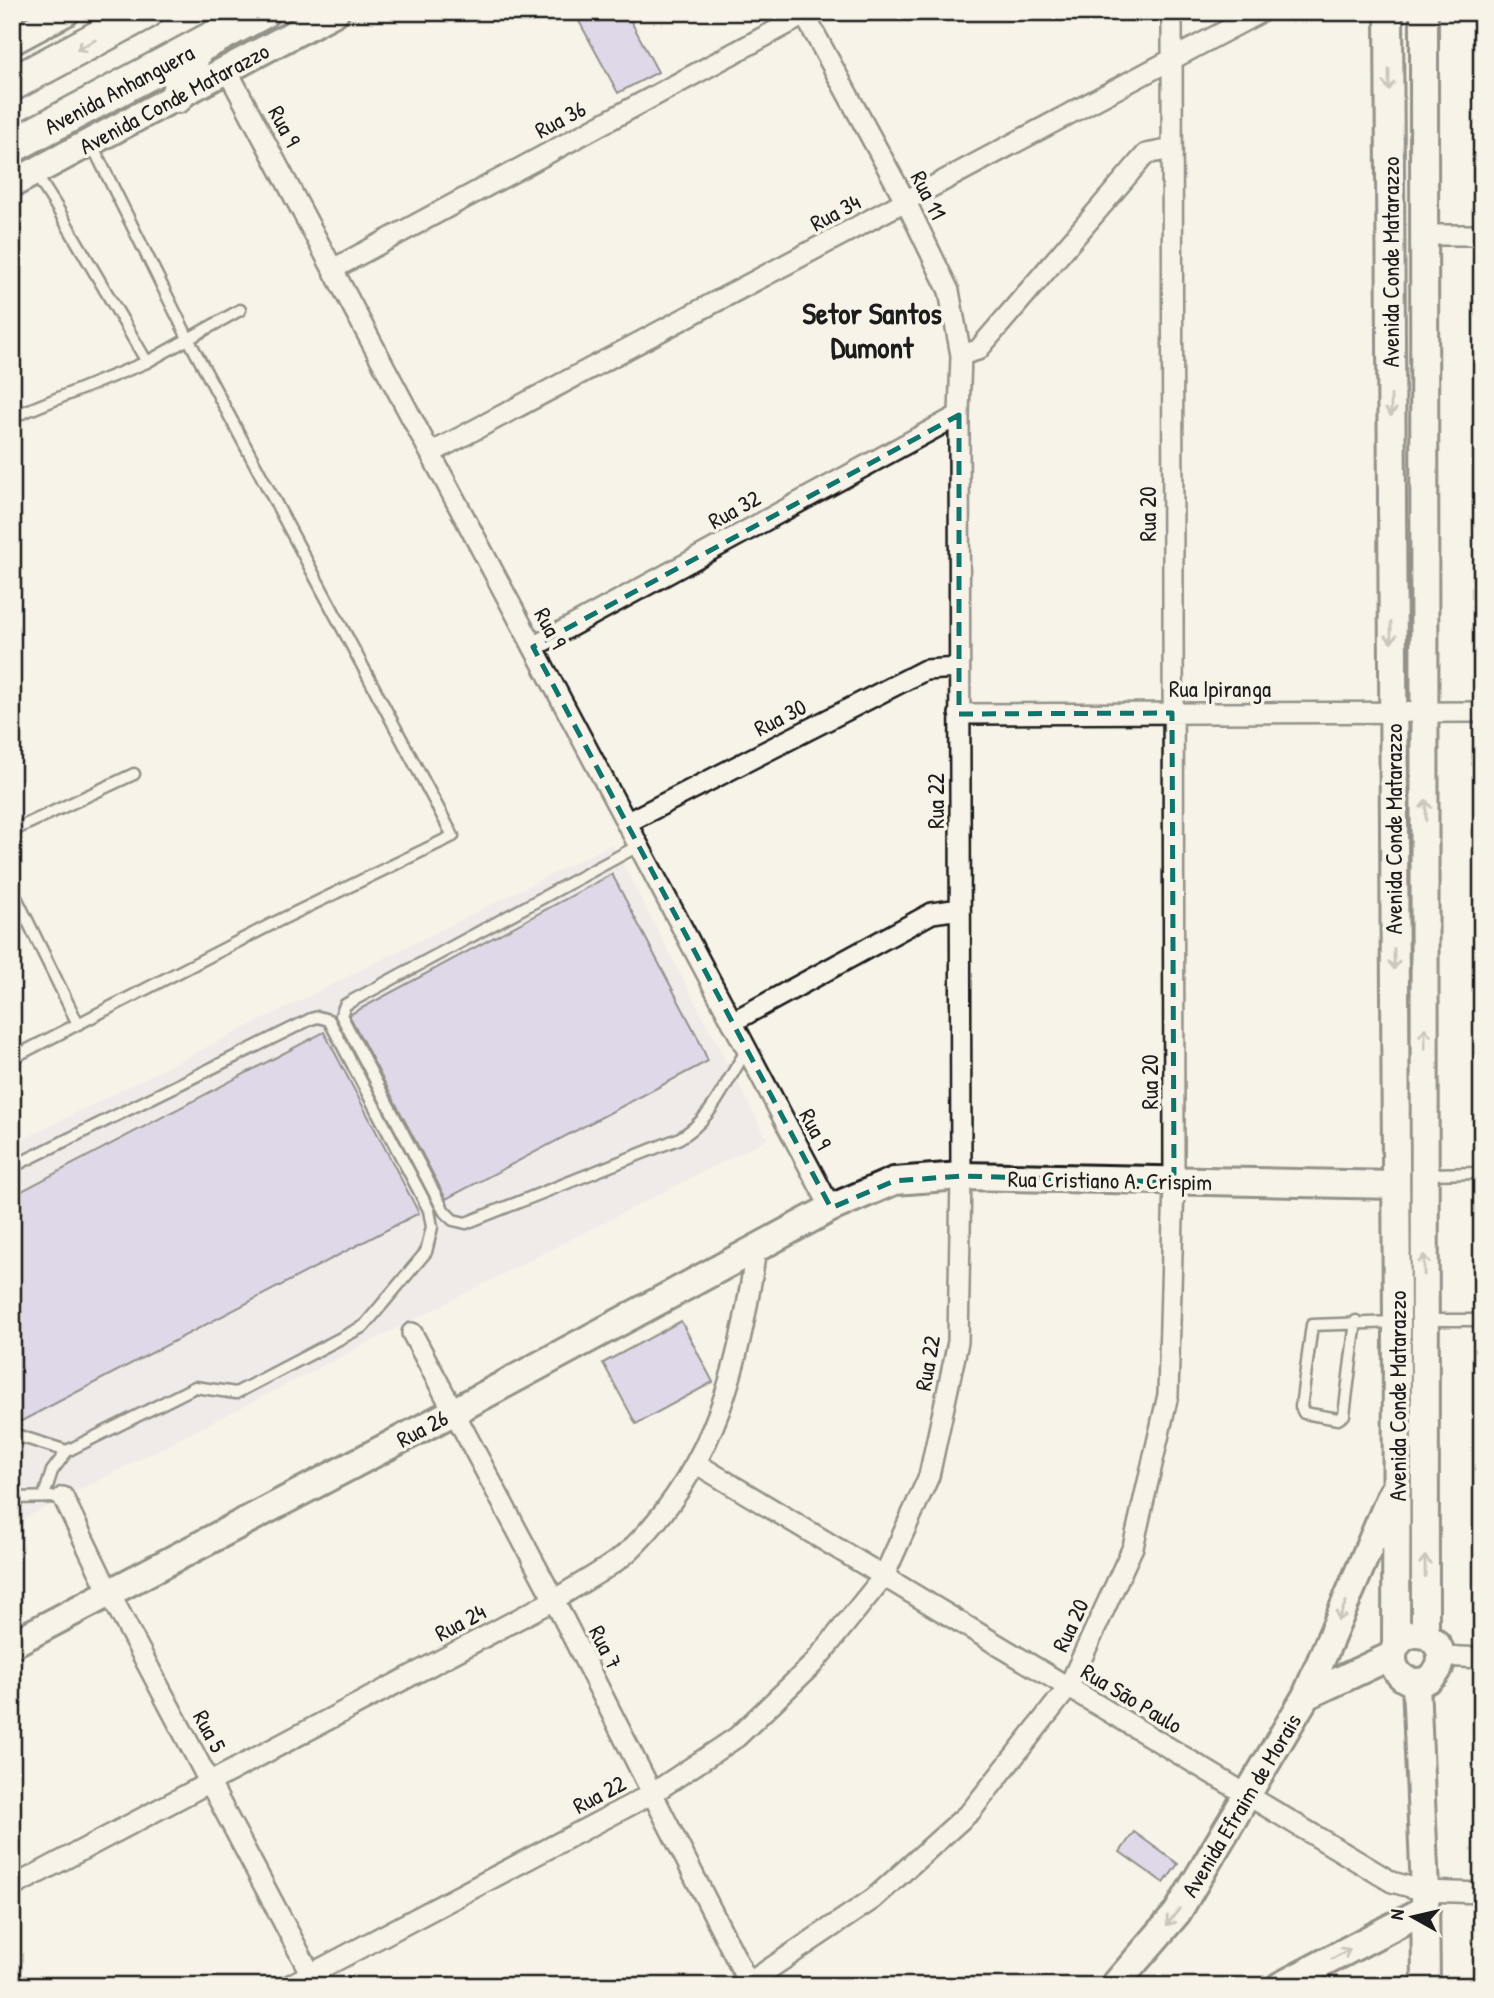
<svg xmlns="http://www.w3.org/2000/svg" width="1494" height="1998" viewBox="0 0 1494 1998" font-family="'Patrick Hand',sans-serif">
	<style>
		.built { fill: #e7e1e9 }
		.building { fill: #c2b8ea; stroke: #1c1c1c; stroke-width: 2 }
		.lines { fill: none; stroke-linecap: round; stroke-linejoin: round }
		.lane-casing { stroke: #1c1c1c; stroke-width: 15 }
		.street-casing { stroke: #1c1c1c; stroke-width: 24 }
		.secondary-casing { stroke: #1c1c1c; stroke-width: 32 }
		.highway-casing { stroke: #1c1c1c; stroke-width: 38 }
		.lane { stroke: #f7f3e8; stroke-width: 10 }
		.street { stroke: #f7f3e8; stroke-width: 19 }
		.secondary { stroke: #f7f3e8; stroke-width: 26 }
		.highway { stroke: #f7f3e8; stroke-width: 33 }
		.oneway { stroke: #94928c }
		.marked { fill: none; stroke: #0f766e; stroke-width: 5; stroke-dasharray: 14 9; stroke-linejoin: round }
		.labels { text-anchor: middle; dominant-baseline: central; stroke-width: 7; stroke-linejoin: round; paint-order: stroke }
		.street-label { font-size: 23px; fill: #1c1c1c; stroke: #f7f3e8 }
		.district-label { font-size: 30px; font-weight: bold; fill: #1c1c1c; stroke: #f7f3e8 }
	</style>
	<rect width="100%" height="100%" fill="#f7f3e8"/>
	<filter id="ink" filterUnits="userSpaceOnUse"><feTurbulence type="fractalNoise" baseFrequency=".0143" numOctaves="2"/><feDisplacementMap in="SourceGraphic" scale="14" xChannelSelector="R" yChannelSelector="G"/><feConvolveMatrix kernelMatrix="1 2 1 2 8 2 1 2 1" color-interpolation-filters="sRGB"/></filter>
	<g filter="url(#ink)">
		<path class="built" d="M612,844L767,1139L17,1522L12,1512V1145Z"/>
		<path class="building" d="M574,12H626L658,72L618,93Z
			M612,874L698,1038L708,1061L446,1199L349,1015Z
			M324,1032L419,1213L12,1426V1196Z
			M681,1321L713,1382L636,1424L603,1363Z
			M1134,1832L1178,1864L1164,1883L1120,1852Z"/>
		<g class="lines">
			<g class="lane-casing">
				<path id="lane" d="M35,173L56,206L147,362
					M12,417L147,362L240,310
					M12,831L134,774
					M638,846L350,1002L345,1005L341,1015L444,1211L453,1220L466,1223L678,1139C713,1120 725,1082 747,1050
					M12,889L78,1024
					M12,1058L276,922L453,836L189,340L91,143
					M12,1167L311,1019L318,1017L329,1020L429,1210L432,1227L426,1252L364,1326L236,1393L195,1387L67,1451L52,1471L44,1496
					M1426,1174L1482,1173
					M1426,1320H1482
					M1356,1321L1344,1415L1338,1419L1304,1413L1301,1407L1312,1325L1396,1322
					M16,1435L67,1451
					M12,1498L63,1497"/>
			</g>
			<g class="street-casing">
				<path id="street" d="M227,70L831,1208
					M1425,235H1482
					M333,269L810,12
					M961,355L978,350L1146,154L1172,149
					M431,453L1261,12
					M533,647L959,415
					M959,714L1482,712
					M626,823L925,670L959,668
					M732,1022L932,913L960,909
					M412,1333L554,1600L750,1986
					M697,1464L1392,1882L1425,1891L1482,1893
					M63,1497L109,1592L317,1986
					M1442,1656L1482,1658
					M12,1887L554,1600C575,1586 614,1566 631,1549C716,1465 741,1362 756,1248
					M288,1986L653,1793L737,1737L813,1664L884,1576L929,1476L958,1342L961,1176L959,415L961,355L949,291L906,202L803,12
					M744,1986L873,1899L971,1811L1068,1688L1133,1547L1168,1395L1174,1182L1172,12"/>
			</g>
			<g class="secondary-casing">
				<path id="secondary" d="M1389,12L1397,1322L1396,1646
					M1424,12L1425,1635
					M12,41L66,12
					M12,184L335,12
					M1393 1658a24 24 0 1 1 48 0a24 24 0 1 1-48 0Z
					M12,1644L453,1412L831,1208L894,1181L961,1176L1396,1185
					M1416,1683L1425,1891L1426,1986
					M1306,1696L1393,1655
					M1114,1986L1177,1913L1306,1696L1392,1493
					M1280,1986L1426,1909"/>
			</g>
			<g class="highway-casing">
				<path id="highway" d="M12,84L146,12
					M177,96L196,48
					M12,146L262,12"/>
			</g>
			<use href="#lane" class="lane"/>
			<use href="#street" class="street"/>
			<use href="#secondary" class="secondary"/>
			<use href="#highway" class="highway"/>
		</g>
		<defs><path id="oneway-shaft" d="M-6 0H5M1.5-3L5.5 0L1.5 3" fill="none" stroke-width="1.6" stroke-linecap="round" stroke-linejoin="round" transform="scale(1.75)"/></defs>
		<g class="oneway">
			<use href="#oneway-shaft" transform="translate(86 45) rotate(152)"/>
			<use href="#oneway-shaft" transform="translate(1389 80) rotate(90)"/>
			<use href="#oneway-shaft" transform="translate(1391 406) rotate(90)"/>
			<use href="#oneway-shaft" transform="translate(1391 633) rotate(90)"/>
			<use href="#oneway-shaft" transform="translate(1426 810) rotate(-90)"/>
			<use href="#oneway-shaft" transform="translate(1394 959) rotate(90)"/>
			<use href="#oneway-shaft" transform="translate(1425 1038) rotate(-90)"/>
			<use href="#oneway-shaft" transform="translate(1424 1265) rotate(-90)"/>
			<use href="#oneway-shaft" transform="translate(1425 1566) rotate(-90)"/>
			<use href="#oneway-shaft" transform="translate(1342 1611) rotate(113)"/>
			<use href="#oneway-shaft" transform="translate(1173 1917) rotate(128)"/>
			<use href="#oneway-shaft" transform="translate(1341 1954) rotate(-28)"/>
		</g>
	</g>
	<path d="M0 0H1494V1998H0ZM959,415V714L1172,713L1174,1182L961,1176L894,1181L831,1208L533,647Z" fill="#f7f3e8" fill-opacity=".55" fill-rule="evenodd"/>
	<path class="marked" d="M959,415V714L1172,713L1174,1182L961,1176L894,1181L831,1208L533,647Z"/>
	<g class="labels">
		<g class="street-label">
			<text transform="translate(119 89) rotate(-28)">Avenida Anhanguera</text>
			<text transform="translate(174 98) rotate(-28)">Avenida Conde Matarazzo</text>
			<text transform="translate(560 119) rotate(-28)">Rua 36</text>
			<text transform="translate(285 126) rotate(62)">Rua 9</text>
			<text transform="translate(929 195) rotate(63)">Rua 11</text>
			<text transform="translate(835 212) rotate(-28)">Rua 34</text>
			<text transform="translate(1390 262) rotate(-90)">Avenida Conde Matarazzo</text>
			<text transform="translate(734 509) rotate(-29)">Rua 32</text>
			<text transform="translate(1147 514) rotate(-90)">Rua 20</text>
			<text transform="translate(551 628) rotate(62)">Rua 9</text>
			<text x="1220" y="688">Rua Ipiranga</text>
			<text transform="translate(780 717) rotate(-27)">Rua 30</text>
			<text transform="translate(935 801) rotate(-90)">Rua 22</text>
			<text transform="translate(1393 829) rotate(-90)">Avenida Conde Matarazzo</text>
			<text transform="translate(1149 1082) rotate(-90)">Rua 20</text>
			<text transform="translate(816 1129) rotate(62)">Rua 9</text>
			<text transform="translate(1110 1180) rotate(1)">Rua Cristiano A. Crispim</text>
			<text transform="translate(927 1363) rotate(-80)">Rua 22</text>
			<text transform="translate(1397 1396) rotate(-90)">Avenida Conde Matarazzo</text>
			<text transform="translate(422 1428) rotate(-28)">Rua 26</text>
			<text transform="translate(460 1622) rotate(-28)">Rua 24</text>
			<text transform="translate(1070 1625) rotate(-65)">Rua 20</text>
			<text transform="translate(606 1647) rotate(63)">Rua 7</text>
			<text transform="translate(1132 1698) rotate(31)">Rua São Paulo</text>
			<text transform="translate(210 1731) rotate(62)">Rua 5</text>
			<text transform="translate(599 1794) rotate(-28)">Rua 22</text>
			<text transform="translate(1241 1805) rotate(-59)">Avenida Efraim de Morais</text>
		</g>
		<g class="district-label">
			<text x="872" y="313">Setor Santos<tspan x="872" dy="34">Dumont</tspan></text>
		</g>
	</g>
	<rect width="1494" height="1998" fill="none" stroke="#f7f3e8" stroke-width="42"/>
	<rect x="21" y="21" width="1452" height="1956" fill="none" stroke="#1c1c1c" stroke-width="2.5" filter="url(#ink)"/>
	<g transform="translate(1413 1917) rotate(278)" stroke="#f7f3e8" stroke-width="5" paint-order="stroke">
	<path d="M0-5L12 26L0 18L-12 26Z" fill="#1c1c1c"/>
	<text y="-10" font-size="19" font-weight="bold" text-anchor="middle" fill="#1c1c1c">N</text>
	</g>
</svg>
